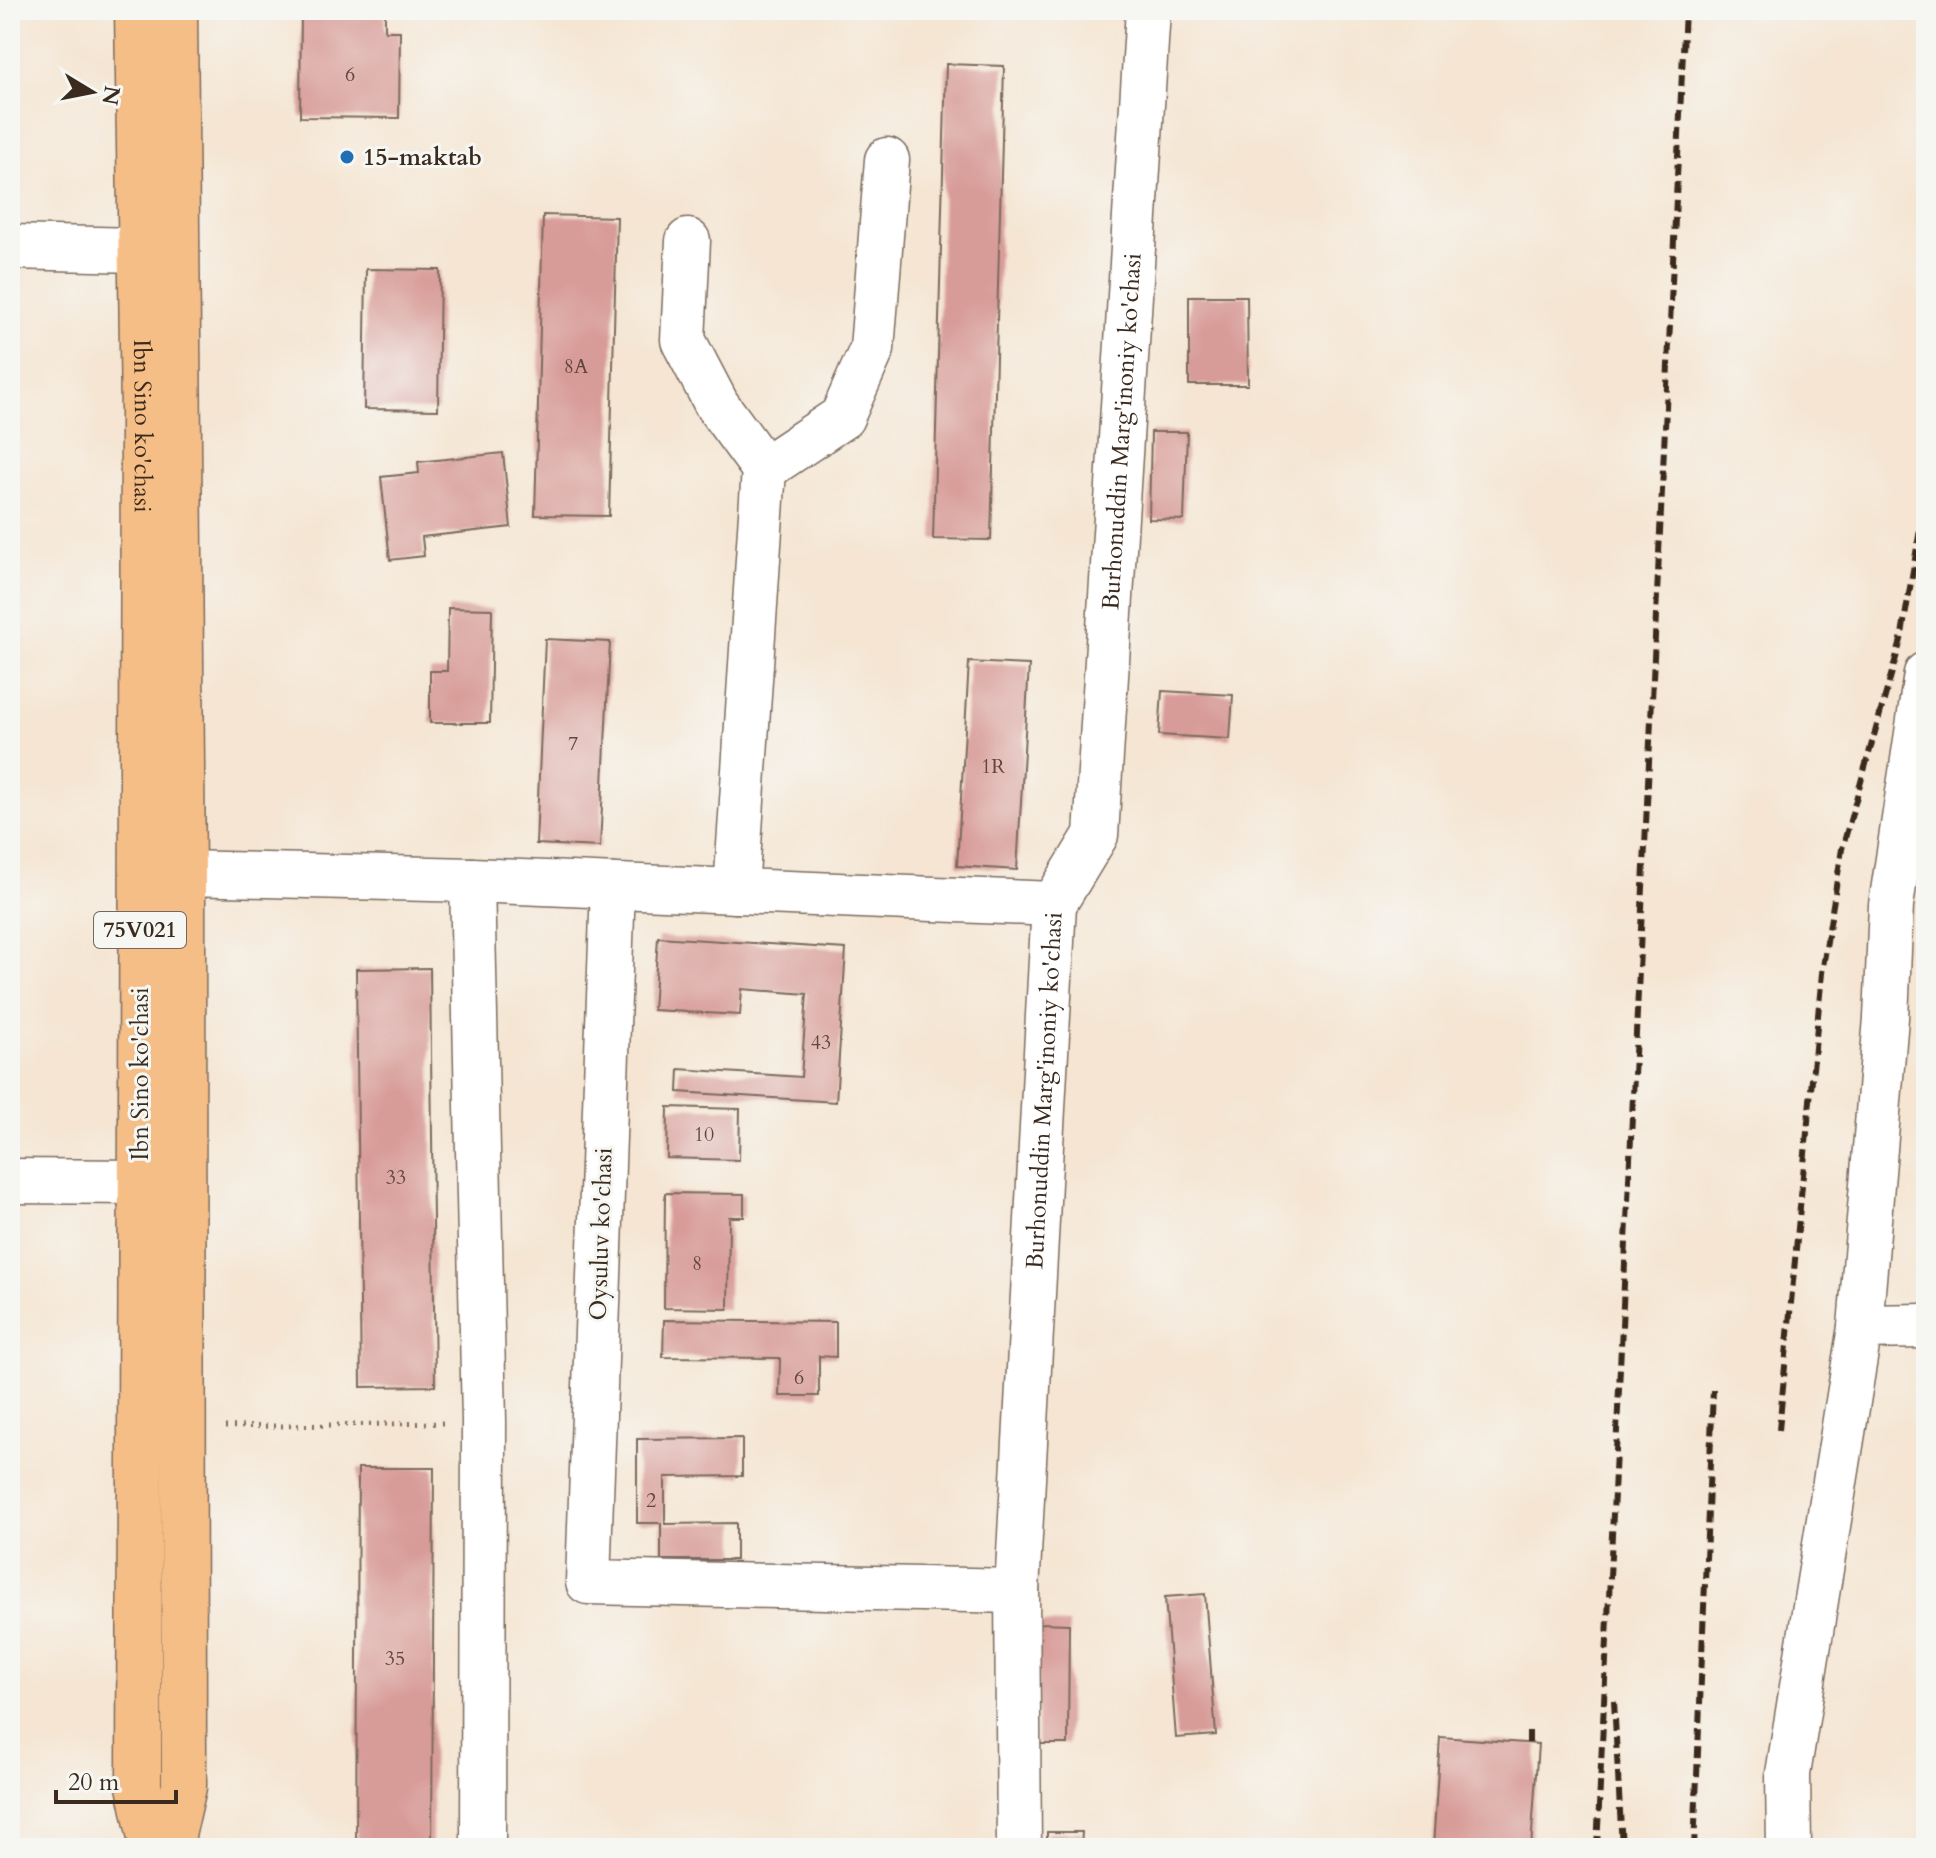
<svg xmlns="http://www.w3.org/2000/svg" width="1936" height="1858" viewBox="0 0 1936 1858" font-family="Cardo,serif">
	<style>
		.building { fill: #d89c98 }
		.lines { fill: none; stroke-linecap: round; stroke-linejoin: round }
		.minor-casing { stroke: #7c6b5d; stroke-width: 47 }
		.major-casing { stroke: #7c6b5d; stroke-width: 47 }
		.path { stroke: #7c6b5d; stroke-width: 5; stroke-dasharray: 2 6; stroke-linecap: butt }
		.minor { stroke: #fff; stroke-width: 44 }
		.major { stroke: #f6be87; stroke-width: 44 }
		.rail { stroke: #3b2a1e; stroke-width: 6; stroke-dasharray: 12 6; stroke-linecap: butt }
		.poi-dot { fill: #1f6fb2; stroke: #f6f6f2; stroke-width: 3 }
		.labels { text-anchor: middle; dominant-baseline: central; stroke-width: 6; stroke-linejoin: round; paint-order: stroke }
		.number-label { font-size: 20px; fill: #62463c }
		.shield { fill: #f6f6f2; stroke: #73675e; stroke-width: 2 }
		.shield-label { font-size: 22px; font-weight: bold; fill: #3b2a1e }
		.poi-label { font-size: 24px; font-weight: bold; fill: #3b2a1e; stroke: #f6f6f2; text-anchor: start }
		.street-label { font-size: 24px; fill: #3b2a1e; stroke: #f6f6f2 }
	</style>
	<rect width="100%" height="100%" fill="#f6f6f2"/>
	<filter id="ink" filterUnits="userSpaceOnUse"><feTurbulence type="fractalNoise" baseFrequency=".0125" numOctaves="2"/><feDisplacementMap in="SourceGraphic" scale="16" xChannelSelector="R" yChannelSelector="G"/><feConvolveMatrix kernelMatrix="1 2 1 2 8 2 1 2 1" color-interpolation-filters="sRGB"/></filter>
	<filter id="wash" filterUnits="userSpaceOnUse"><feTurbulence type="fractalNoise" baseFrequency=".006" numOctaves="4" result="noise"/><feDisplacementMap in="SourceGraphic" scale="32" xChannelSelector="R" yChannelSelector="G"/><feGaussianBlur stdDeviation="1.8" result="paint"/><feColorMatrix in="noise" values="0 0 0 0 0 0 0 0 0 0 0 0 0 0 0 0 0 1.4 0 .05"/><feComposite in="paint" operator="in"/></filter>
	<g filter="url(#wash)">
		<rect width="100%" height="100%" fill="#f5e5d2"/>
		<g id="blocks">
			<path class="building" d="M301,10H385V31H400L399,118L300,117Z
				M946,64L1004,66L991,540L933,539Z
				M543,215L617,217L609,516L535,515Z
				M366,269L440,270L438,410L364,409Z
				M1189,296H1247L1248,385H1189Z
				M1151,432H1187L1184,520L1149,519Z
				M503,453L511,527L422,537L424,556L390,560L381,477L419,473L418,462Z
				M448,608L492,609L490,723H430V671H447Z
				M545,639L610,642L600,847L536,844Z
				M969,662L1029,665L1017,870L957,866Z
				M1162,691L1233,695L1230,739L1159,735Z
				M658,937L846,949L836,1102L678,1092L679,1069L801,1077L807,994L742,989L740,1015L653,1010Z
				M430,968L435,1386L361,1387L356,969Z
				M668,1107L740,1109L739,1160L667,1158Z
				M665,1193L744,1194V1217H729L728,1309L664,1308Z
				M664,1320L836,1322V1357L819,1356V1396H779L780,1358L663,1357Z
				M742,1438V1476L665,1477V1524L736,1523V1560H661V1523H637V1439Z
				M358,1468H434L432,1848H356Z
				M1205,1594L1216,1735L1176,1738L1165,1597Z
				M1038,1623L1069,1624L1068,1744H1037Z
				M1440,1737L1538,1744L1531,1848H1433Z
				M1047,1832H1082L1081,1848H1047Z"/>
		</g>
	</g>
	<g filter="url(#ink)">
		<use href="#blocks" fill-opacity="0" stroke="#7c6b5d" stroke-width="2"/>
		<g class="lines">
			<g class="minor-casing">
				<g id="minor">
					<path d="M688,241L683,340L717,405L764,469L736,891"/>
					<path d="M10,247L138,250"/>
					<path d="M764,469L842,417L872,349L887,160"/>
					<path d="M183,873L472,880L1054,904"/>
					<path d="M472,880L484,1421L483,1848"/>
					<path d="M613,886L588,1582L1017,1591"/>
					<path d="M10,1181L140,1182"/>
					<path d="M1860,1327L1926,1326"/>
					<path id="s1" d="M1019,1848L1017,1591L1054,904L1096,835L1148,10"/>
					<path d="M1789,1848L1788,1774L1860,1327L1886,1018L1891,905L1926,674"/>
				</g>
			</g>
			<g class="major-casing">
				<g id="major">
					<path id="s2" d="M137,10L143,413L139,1786L152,1848"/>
					<path d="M170,1848L184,1787L183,873L175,10"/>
				</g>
			</g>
			<path class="path" d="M225,1427L443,1423"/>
			<use href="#minor" class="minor"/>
			<use href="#major" class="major"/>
			<path class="rail" d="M1779,1430L1822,973L1842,849L1901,640L1926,495
				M1614,1701L1622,1848
				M1529,1743V1727
				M1597,1848L1685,10
				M1694,1848L1713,1390"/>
		</g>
	</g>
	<circle class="poi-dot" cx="347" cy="157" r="8"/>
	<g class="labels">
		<g class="number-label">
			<text x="350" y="74">6</text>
			<text x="576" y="366">8A</text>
			<text x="573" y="743">7</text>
			<text x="993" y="766">1R</text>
			<text x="821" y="1042">43</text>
			<text x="704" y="1134">10</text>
			<text x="396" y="1177">33</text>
			<text x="697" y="1263">8</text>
			<text x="799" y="1377">6</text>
			<text x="651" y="1500">2</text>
			<text x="395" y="1658">35</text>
		</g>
		<rect class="shield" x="94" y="912" width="92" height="36" rx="6"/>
		<g class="shield-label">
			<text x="140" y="930">75V021</text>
		</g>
		<g class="poi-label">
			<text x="363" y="157">15-maktab</text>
		</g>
		<g class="street-label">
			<text stroke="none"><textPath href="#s2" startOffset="416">Ibn Sino ko'chasi</textPath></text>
			<text stroke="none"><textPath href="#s1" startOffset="1430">Burhonuddin Marg'inoniy ko'chasi</textPath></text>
			<text transform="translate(140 1074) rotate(-90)">Ibn Sino ko'chasi</text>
			<text stroke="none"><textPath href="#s1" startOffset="758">Burhonuddin Marg'inoniy ko'chasi</textPath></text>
			<text transform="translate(601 1234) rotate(-88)">Oysuluv ko'chasi</text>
		</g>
	</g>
	<rect width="1936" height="1858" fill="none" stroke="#f6f6f2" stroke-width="40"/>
	<g transform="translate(92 92) rotate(100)" stroke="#f6f6f2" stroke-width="6" paint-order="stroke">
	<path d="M0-6L14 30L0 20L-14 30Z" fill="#3b2a1e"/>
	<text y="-12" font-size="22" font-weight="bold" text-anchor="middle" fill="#3b2a1e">N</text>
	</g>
	<path d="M56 1790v12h120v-12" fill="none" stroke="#3b2a1e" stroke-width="4"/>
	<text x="68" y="1790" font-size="24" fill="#3b2a1e" stroke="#f6f6f2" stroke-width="6" paint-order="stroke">20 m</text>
</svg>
